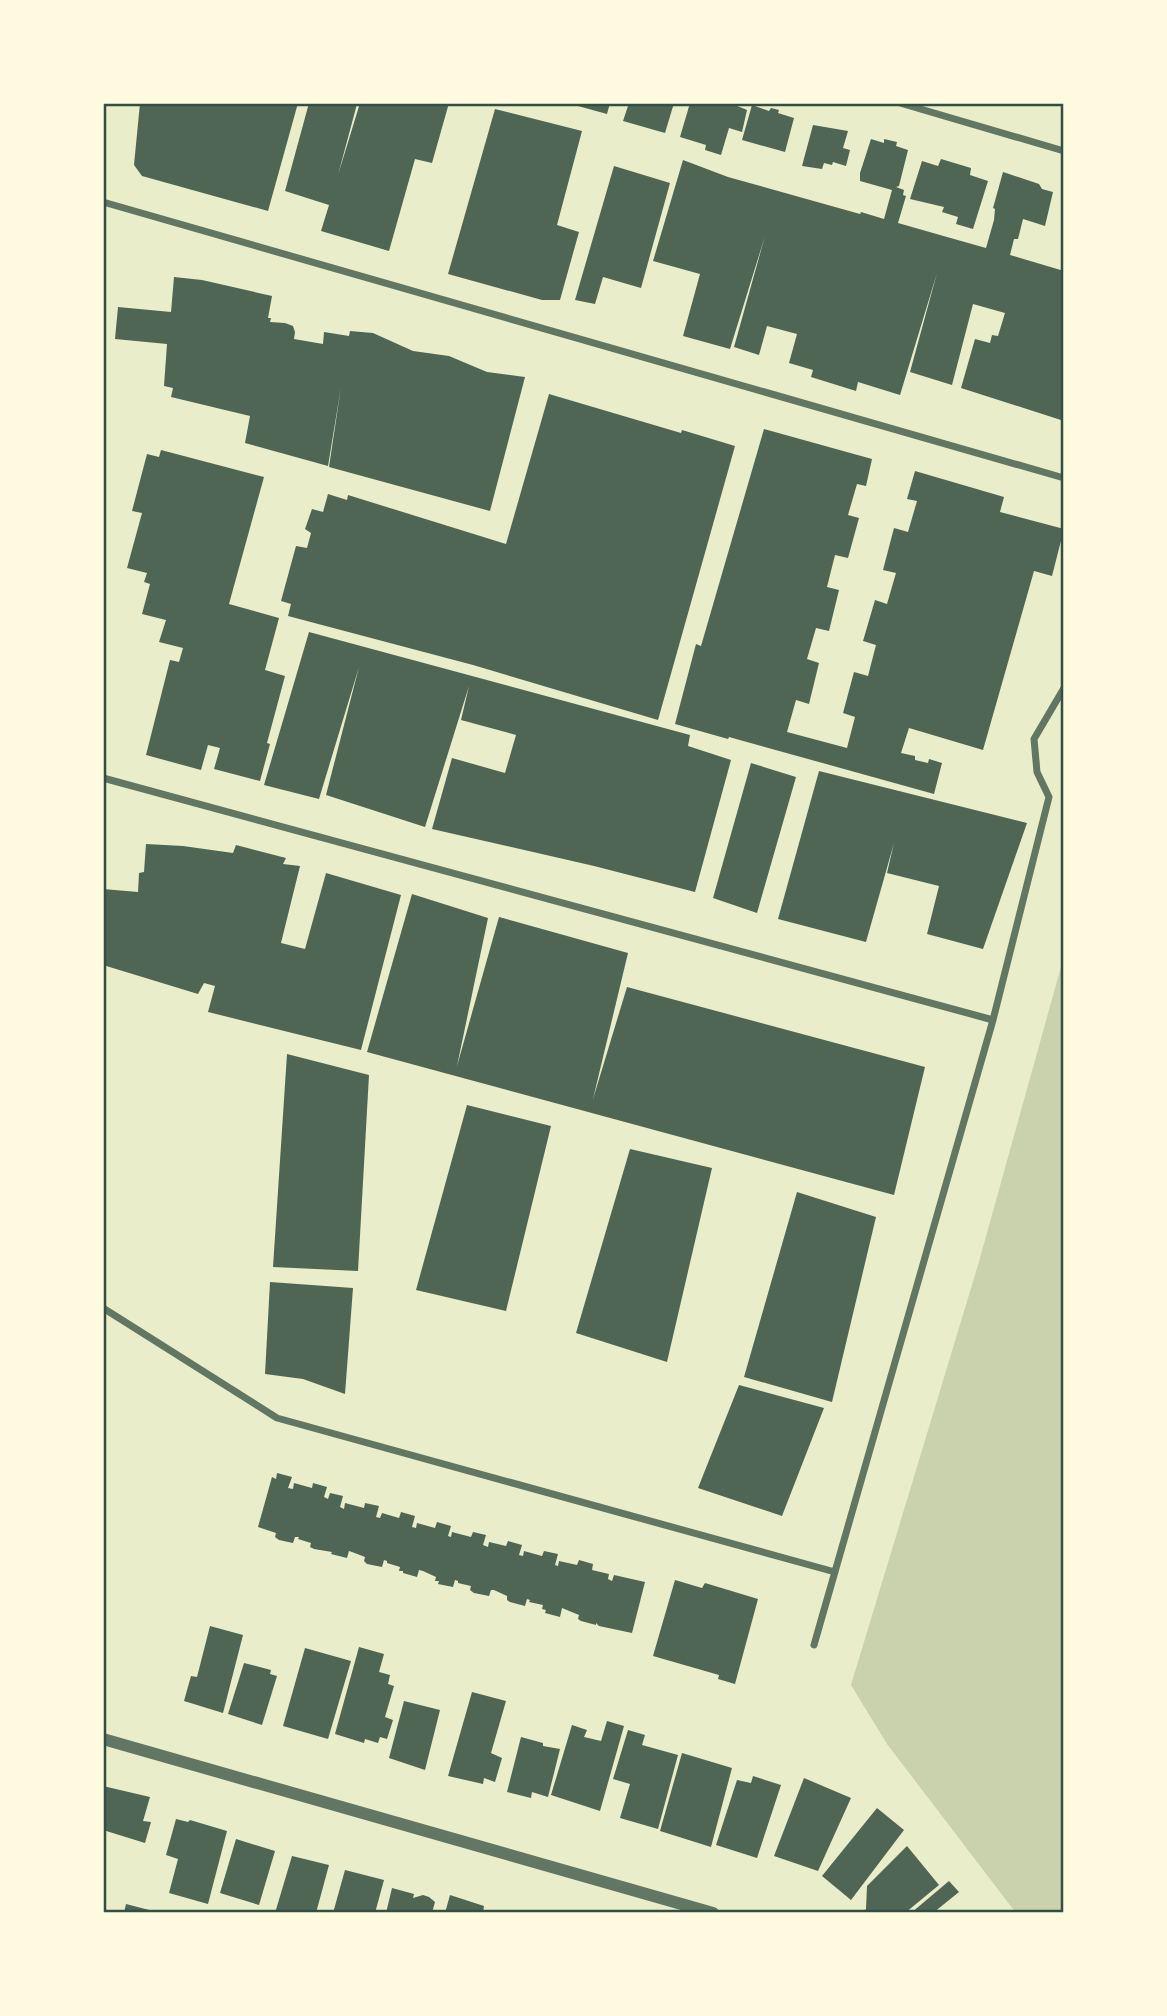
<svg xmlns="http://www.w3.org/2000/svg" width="1167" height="2016" viewBox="0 0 1167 2016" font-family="'Zilla Slab',serif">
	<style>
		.green { fill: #cad2ad }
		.building { fill: #4f6655 }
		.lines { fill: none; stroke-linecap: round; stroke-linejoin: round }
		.minor { stroke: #617663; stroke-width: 7 }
		.tertiary { stroke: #617663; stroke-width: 12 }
		.neatline { fill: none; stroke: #344e41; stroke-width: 2.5 }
	</style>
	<rect width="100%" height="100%" fill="#e9edc9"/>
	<path class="green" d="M1064,956V1913H1016L887,1744L851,1685L978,1265Z"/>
	<path class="building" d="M140,103H298L268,211L142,176L134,165Z
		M309,103L357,104L338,175L360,103H449L432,163L415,159L389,251L321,231L329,205L285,191Z
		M567,103H610L607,114Z
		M629,103H674L665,133L623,121Z
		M690,103H730L747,110L742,132L729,128L721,155L705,150L706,145L680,137Z
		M752,105L769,111L771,108L779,110L778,113L794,118L785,152L742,140Z
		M495,109L582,131L557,225L579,232L560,300H542L448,274Z
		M813,125L848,131L843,148L850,150L846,166L833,162L832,165L824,163L822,169L802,166Z
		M871,139L884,143V139L897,142L896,146L908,150L899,186L896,187L904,190L903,195L906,196L898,223L947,237L986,248L994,220L995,209L993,208L1003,172L1039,184L1042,189L1053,192L1045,226L1023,219L1018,239H1014L1010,255L1064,271V421L961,388L975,339L990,343L992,335L998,336L1005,313L973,304L952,385L910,372L937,273L900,395L858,382L856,391L811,377L813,370L789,363L797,334L767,326L759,355L734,347L765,236L730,349L683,336L700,274L653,261L683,160L728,177L860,214L861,212L884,219L892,190L860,181V173Z
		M941,159L971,168L970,175L988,181L973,229L956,224L958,217L942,212L944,207L910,199L922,161L938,166Z
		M614,166L670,183L641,288L603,277L595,304L575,300Z
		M174,277L202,280L272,296L268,318H271L270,322L285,323L293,326L295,332L294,339L323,344L324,332L349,336L350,331L373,333L413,351L449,356L487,372L525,377L490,511L329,467L341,387L328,466L245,443L250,416L171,397L173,388L164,386L167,344L115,339L118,307L171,312Z
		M549,394L681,433L682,430L735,446L658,720L473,665L288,616L291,604L281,601L296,546L307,548L311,533L305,529L312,509L323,512L328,494L347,500L348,495L506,544Z
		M764,429L872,459L866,486L857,484L848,515L859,518L848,558L835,555L827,587L839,590L829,631L816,628L807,659L819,663L809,704L796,700L787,732L847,748L855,717L843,713L854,672L868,676L876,645L863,641L875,600L887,604L896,573L883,570L894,528L908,532L917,501L907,499L915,471L1004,497L1000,512L1064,529L1052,576L1034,571L983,750L909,728L901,753L915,756V760L928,763L929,759L942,763L934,794L729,737L728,739L675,724L696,644L701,646Z
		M161,450L264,477L229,604L279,618L265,670L285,676L267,743L270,744L260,781L214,769L220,748L208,745L201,770L146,755L170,660L179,662L183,648L159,642L166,620L142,614L150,584L144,582L147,573L127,568L142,513L132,511L147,454L159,457Z
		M309,632L690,735L688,746L731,760L695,892L594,866L432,829L452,758L505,773L516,735L461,720L469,686L425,827L326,795L359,667L319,799L264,785Z
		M751,763L796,777L757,913L713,898Z
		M819,771L1027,823L983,949L927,934L939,886L887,873L894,843L866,942L778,919Z
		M146,844L183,846L233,853L236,845L286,858L283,864L300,866L281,943L305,949L326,873L401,895L361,1050L208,1012L215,986L204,983L198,994L103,965V889L138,892L139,873L144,872Z
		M412,894L488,918L457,1066L499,917L628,953L593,1099L627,987L925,1067L894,1195L367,1052Z
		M287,1054L369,1075L358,1271L273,1267Z
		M467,1105L551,1126L506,1311L416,1290Z
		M630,1149L712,1168L667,1362L576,1333Z
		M797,1192L876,1217L832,1402L744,1377Z
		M270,1282L353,1288L345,1394L303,1379L265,1374Z
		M739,1385L824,1408L782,1516L698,1488Z
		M277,1473L292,1477L288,1488L293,1489L294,1483L312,1488L313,1483L327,1487L324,1497L328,1499L330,1493L343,1496L340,1507L344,1509L345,1503L364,1508L365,1503L379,1506L376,1517L380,1518L382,1513L399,1518L401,1512L415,1516L412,1527L416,1528L417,1523L435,1528L437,1522L451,1526L448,1536L451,1537L452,1532L471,1537L473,1532L486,1535L483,1545L488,1547L489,1542L506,1546L508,1541L522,1545L519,1555L523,1556L524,1551L542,1556L544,1551L558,1554L555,1565L558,1566L559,1561L577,1565L579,1560L593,1564L592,1570L609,1574L608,1579L612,1581L614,1575L645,1582L632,1633L599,1626L596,1623V1625L581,1621L578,1619L579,1615L562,1608L560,1617L545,1613L546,1610L542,1609L543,1605L529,1602L530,1600L527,1599L525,1606L510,1602L507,1600V1596L494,1590H491L489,1596L474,1593L470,1590L471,1586L458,1583V1581L455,1580L453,1587L438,1584L439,1581H435L436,1577L423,1571L419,1570L417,1577L403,1573V1571H399L400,1567L387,1563V1561L384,1560L382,1567L367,1564L364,1561L365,1557L352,1552L349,1551L347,1558L331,1554L332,1552L314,1549L310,1547L311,1543L298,1539L299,1537H295L293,1543L279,1540L275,1537L276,1533L258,1527L272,1477L276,1479Z
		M675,1580L702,1588L705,1583L758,1599L735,1684L718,1679L719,1675L653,1656Z
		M210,1626L243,1635L223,1713L184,1701L191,1676L197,1677Z
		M359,1647L384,1654L379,1672L390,1675L388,1684L394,1686L385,1717L393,1720L387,1739L380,1737L378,1743L365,1739L364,1743L335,1734Z
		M305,1648L351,1661L328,1739L283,1726Z
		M244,1663L271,1670L270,1674L277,1676L262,1725L228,1714Z
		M472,1692L506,1701L491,1753L502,1758L495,1782L484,1778L483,1784L448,1776Z
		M404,1701L440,1710L425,1770L389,1758Z
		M607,1721L624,1726L600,1811L551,1795L572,1725L587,1730L584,1737L601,1741Z
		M628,1730L645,1735L642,1745L678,1755L658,1829L620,1818L630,1784L613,1779Z
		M521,1737L543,1743V1746L560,1749L548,1797L532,1792L531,1798L507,1792Z
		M682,1753L732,1768L711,1847L660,1831Z
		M753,1776L781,1785L757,1858L716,1845L737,1780L751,1783Z
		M804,1778L851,1798L818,1871L774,1856Z
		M103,1786L150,1797L143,1821L151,1822L145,1843L103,1830Z
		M877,1808L904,1830L851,1900L822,1876Z
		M176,1819L188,1822L190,1820L227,1831L208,1904L169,1893L178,1859L166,1855Z
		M236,1839L275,1851L259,1905L220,1893Z
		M907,1846L939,1885L905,1913H862L866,1909L867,1886Z
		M292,1856L329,1865L316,1913H275Z
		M345,1870L384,1880L375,1913H333Z
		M949,1881L959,1892L933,1913H911Z
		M392,1888L414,1894L413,1898L423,1895L429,1897L435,1902L432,1913H386Z
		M450,1895L484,1906L483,1913H445Z
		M126,1904L157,1912V1913H124Z"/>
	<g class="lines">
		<path class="minor" d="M900,103L1064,151
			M103,202L1064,478
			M103,778L993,1020
			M103,1308L277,1418L835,1572
			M814,1645L993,1020L1049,797L1037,772L1034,739L1064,688"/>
		<path class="tertiary" d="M103,1739L713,1913"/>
	</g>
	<rect width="1167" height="2016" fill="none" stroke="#fefae0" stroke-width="210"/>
	<rect x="105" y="105" width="957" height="1806" class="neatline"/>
</svg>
